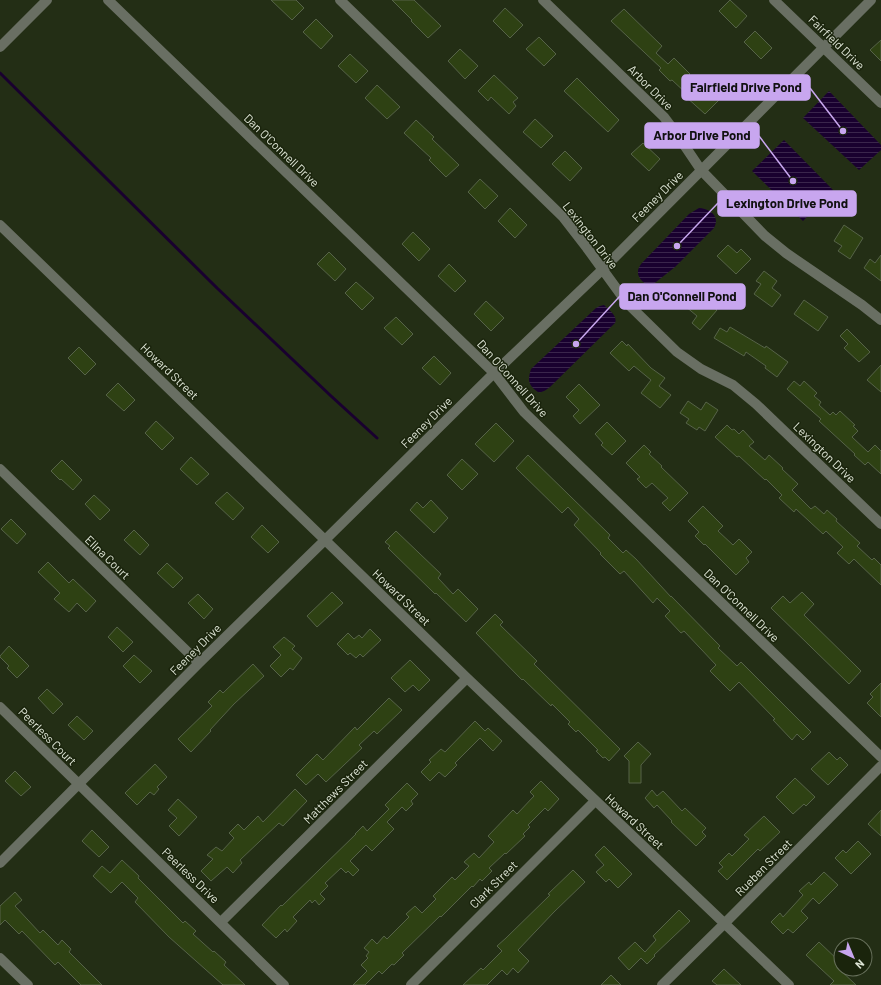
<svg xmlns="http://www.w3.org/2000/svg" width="881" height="985" viewBox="0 0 881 985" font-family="Barlow,sans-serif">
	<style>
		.water { fill: url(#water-rules) }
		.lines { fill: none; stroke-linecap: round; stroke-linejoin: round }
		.stream { stroke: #19002f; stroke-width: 3 }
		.building { fill: #2e4113; stroke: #566348 }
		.minor { stroke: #696f63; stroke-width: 10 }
		.labels { text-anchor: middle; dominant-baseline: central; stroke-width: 3; stroke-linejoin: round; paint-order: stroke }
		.street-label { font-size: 12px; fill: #dde4d5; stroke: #1a240c }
		.leader { fill: none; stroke: #c8a6ef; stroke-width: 1.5 }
		.callout-dot { fill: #c8a6ef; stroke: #1a240c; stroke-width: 1.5 }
		.callout { fill: #c8a6ef; stroke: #c8a6ef; stroke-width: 1.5 }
		.callout-label { font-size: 13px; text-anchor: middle; font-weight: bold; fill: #111 }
	</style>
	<defs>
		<pattern id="water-rules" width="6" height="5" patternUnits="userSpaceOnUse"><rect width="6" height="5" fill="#19002f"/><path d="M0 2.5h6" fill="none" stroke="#3a254c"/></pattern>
	</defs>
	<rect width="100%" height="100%" fill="#232e15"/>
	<path class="water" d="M829,91L881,145V150L859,170L803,118Z
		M784,140L833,190L803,221L752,171Z
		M699,208C706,208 716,213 716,221C716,223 715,226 714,228L675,267L651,286C645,285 637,278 638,271C638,268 640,266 641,264L689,214Z
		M604,305C609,310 618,316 615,323L550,387C547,389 543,393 538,392C536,391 534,389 533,388C527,382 529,376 531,369L596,308L600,306Z"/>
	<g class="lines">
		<path class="stream" d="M0,73L217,288L331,396L377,438"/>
	</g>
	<path class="building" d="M271,0H296L304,8L292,20Z
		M392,0H414L441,26L428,38L411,21L412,20Z
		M730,0L747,16L736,28L719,11Z
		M505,8L523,25L510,38L493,21Z
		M624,9L662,46L656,53L668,64L674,58L690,74L684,80L696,91L704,83L720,99L705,114L685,96L687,94L672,80L670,81L659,70L661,68L611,21Z
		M316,19L333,36L321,49L303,32Z
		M755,31L772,48L761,59L744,42Z
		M539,37L556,54L544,66L526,49Z
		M881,40V61L870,50Z
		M460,49L478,66L465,79L448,61Z
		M350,54L368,71L356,83L338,66Z
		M494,75L518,98L513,102L516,106L509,114L491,97L488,101L478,91Z
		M577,78L619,120L608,132L564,91Z
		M377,85L400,107L387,119L365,98Z
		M535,119L553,136L541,148L523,132Z
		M416,120L434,137L432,139L459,165L446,177L429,160L431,158L404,133Z
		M643,143L660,159L649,171L631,154Z
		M565,151L582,168L570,181L552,164Z
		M480,179L498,196L485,209L468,192Z
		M510,208L527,225L515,238L498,221Z
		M844,225L863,238L850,259L838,251L842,246L834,241Z
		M413,232L430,249L419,261L402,244Z
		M728,245L737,253L741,249L751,259L736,274L717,256Z
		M329,252L346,269L335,281L317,264Z
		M881,255V281L864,268L870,259L875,263Z
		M449,264L466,281L455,292L438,276Z
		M764,271L777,281L772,288L781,295L772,307L754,294L761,284L756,281Z
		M356,282L374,298L362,310L345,293Z
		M696,293L717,310L700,330L692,323L697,316L685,306Z
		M804,300L828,317L818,331L794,314Z
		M486,301L504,318L491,331L474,314Z
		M396,317L413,334L402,345L384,328Z
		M730,327L765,348L766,346L788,362L777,377L765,368L766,366L746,352L744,356L714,338L720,328L727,332Z
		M847,329L870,352L859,362L844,348L848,344L840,336Z
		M622,341L627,346L628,344L651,368L665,378L659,386L671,395L660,408L641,393L651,380L634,366L629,371L610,353Z
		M79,347L96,364L85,375L68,358Z
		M434,356L451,373L440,385L422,368Z
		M881,365V392L867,380Z
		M794,381L800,386L804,381L817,393L814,396L821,402L819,405L830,415L833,412L836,415L840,411L855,425L853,426L858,431L852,437L868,452L875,445L881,451V474L868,462L865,465L854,455L855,454L819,421L821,419L787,389Z
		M118,383L135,400L124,411L106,395Z
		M579,384L600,405L580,424L573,416L579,410L566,397Z
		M688,401L701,410L706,402L718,410L705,431L699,427L697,430L686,423L689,419L680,413Z
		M156,421L174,438L162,450L145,433Z
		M607,422L626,441L612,455L601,445L603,443L595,434Z
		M496,423L514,441L494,462L475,444Z
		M727,425L732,430L734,429L739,434L743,430L754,442L749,446L765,460L769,455L783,468L782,469L798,484L792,490L811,509L815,506L824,514L827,510L837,519L836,521L860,543L857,546L872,560L874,558L881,565V585L854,559L849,564L837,553L843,547L826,531L823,534L796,509L794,512L779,498L782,495L766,479L765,480L739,456L737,457L715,437Z
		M644,445L651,452L649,454L662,466L661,467L688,493L670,511L662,503L668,498L652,483L646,488L637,479L640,477L626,463Z
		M528,455L610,535L608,538L623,553L626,550L636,559L671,597V596L720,646L718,648L737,666L741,662L811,732L803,740L797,734L792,740L773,720L775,719L739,682L730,691L710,671L716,665L684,631L681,633L665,616L670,611L657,598L653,603L624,571L620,574L600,554L601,553L574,525L579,519L568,507L562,513L516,468Z
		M191,457L209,474L197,485L180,469Z
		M462,459L478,474L462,490L447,475Z
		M62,460L82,480L73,490L61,479L60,480L51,471Z
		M227,492L244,508L233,520L215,503Z
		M94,495L110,510L100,520L85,504Z
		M431,500L448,518L434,533L410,510L417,502L423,508Z
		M703,506L723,526L718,531L733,545L739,539L752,552L746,558L749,562L736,575L705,544L704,545L695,536L699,532L688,521Z
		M11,519L26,534L17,544L1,529Z
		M262,525L279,542L268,553L251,537Z
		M134,530L149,545L140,555L124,540Z
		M396,531L441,574L438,578L453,594L458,589L478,609L466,622L436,593L435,594L388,548L390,546L385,542Z
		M48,562L69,583L73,579L96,601L86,612L77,603L69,612L54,599L60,593L38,572Z
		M167,563L183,578L173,588L157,573Z
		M332,592L343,603L317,627L307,616Z
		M802,592L814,604L804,615L854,664L861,671L849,684L771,608L783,596L790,603Z
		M198,594L213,609L204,619L188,603Z
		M495,614L503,622L500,625L537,661L534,664L620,749L609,761L605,757L603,758L596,751L598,750L578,730L576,732L568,724L570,722L552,704L551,706L523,679L522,680L476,633Z
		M117,627L133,642L123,652L108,637Z
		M370,629L381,640L363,657L360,654L356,658L350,653L348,655L337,644L348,633L354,639L359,635L362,638Z
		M284,637L295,646L292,649L302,658L293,670L290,668L281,677L270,666L281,655L273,647Z
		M9,646L29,666L17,678L7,668L9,666L0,657V656Z
		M134,655L152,671L140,683L123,666Z
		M410,660L430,680L419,691L413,685L405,692L391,678Z
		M253,664L264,676L234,704L210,730L211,731L191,752L178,739L212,706L208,702L220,690L223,693Z
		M881,683V717L867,703L873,697L870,694Z
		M47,689L63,704L53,714L38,698Z
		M389,698L402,710L377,734L374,731L359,745L362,748L326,782L318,774L306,785L296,775L317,754L323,760L355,727L357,730Z
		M77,716L93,731L84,740L68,725Z
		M475,721L485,731L488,728L502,741L493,751L480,738L455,763L457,765L445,777L439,772L430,781L421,772L431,762L429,760L441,749L445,752Z
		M638,742L651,754L641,765V783H629V761L624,756Z
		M829,752L837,760L840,757L848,765L828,785L811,769Z
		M155,764L167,777L157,787L159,789L154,795L150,792L137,805L125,793Z
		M15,771L31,787L21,796L5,781Z
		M795,778L815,797L806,806L804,804L793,814L776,797Z
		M541,781L559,799L548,811L545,808L528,825L530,827L523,834L525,836L506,854L505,853L489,868L492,871L482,881L480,879L473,887L472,886L441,917L440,916L402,953L404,955L394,965L392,964L382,974L379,971L365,985H353L367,971L361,965L368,958L366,956L369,952L364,948L372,939L377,944L384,936L387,939L409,917L406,914L415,906L422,913L436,899L433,896L452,877L455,880L469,866L464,862L474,853L479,858L494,842L488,836L513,810L517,814L534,796L530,792Z
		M407,783L418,794L411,801L413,804L406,811L402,807L387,822L394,829L372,851L366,845L350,861L359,870L353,876L348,871L346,873L341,868L325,883L328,886L320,894L325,899L319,905L315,900L312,903L310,900L293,917L297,921L287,932L285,929L276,938L262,925L281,905L282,906L356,834H355L363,826L367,831L389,809L385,805Z
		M295,789L307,801L283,826L279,823L240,860L242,863L233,873L227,867L211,881L201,871L213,859L207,855L216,847L222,851L234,838L229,833L238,824L244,830L258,816L263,822Z
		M652,790L657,796L663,791L682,811L685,808L706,828L702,832L706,836L696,846L671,822L672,821L657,805L654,808L645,798Z
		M178,799L197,817L179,836L169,826L177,818L168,810Z
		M881,810V836L868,824Z
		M764,816L780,832L760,851L758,849L727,880L718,871L723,867L719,863L729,853L732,856L749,839L744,835Z
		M92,830L109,847L99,857L82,841Z
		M858,841L871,854L851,874L835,858L843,850L846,853Z
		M604,846L632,874L618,888L609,879L606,882L596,872L604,865L595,855Z
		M122,860L139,876L138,878L183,923L185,921L196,931L193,934L213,952L214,951L226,962L224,965L245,985H223L169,937L135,902L138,898L122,882L111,893L93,876L102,866L110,873Z
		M573,870L585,882L554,912L518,950L529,961L518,973L513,968L507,975L502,970L487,985H463L481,968L483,970L502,951L497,946L506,938L550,895L548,894Z
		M824,872L838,885L819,904L813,898L801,911L808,918L793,933L788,929L783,934L771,922L780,913L783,917L803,895L799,891L809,882L811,885Z
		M15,892L22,900L15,906L40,933L43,930L58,945L62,940L71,949L69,952L102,985H81L58,962L55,965L22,931L19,934L5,920L0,925V906Z
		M679,910L690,921L654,955L655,956L647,964L641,958L629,970L618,958L635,942L645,952L656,940L653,936Z
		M819,942L840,962L836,966L856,985H830L834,981L806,955Z
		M724,969L741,985H717L712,981Z
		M611,975L621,985H601Z"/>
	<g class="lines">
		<path class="minor" d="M108,0L494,373L524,412L881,757
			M340,0L563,217L587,248L627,303L677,352L701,369L733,385L756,404L881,524
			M543,0L664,117L676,133L701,170L765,236L786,253L862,305L881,320
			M774,0L881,103
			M0,47L47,0
			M0,225L325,540L467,678L789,985
			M0,469L199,663
			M0,707L284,985
			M0,863L199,663L325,540L494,373L603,269L871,0
			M221,922L467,678
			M0,958L28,985
			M411,985L595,801
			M662,985L725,923L881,766"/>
	</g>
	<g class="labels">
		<g class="street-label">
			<text transform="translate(837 42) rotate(44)">Fairfield Drive</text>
			<text transform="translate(651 87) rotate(45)">Arbor Drive</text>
			<text transform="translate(282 150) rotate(44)">Dan O'Connell Drive</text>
			<text transform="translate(657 196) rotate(-45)">Feeney Drive</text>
			<text transform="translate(591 235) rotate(52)">Lexington Drive</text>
			<text transform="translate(170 371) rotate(44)">Howard Street</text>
			<text transform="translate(513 378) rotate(48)">Dan O'Connell Drive</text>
			<text transform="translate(426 422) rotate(-45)">Feeney Drive</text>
			<text transform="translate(825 452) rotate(44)">Lexington Drive</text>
			<text transform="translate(108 557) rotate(44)">Ellna Court</text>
			<text transform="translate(402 597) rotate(44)">Howard Street</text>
			<text transform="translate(742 605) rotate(44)">Dan O'Connell Drive</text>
			<text transform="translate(195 649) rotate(-45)">Feeney Drive</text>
			<text transform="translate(48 736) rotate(45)">Peerless Court</text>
			<text transform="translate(335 791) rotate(-45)">Matthews Street</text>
			<text transform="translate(635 821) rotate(43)">Howard Street</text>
			<text transform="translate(763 867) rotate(-45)">Rueben Street</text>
			<text transform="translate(191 875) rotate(44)">Peerless Drive</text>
			<text transform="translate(493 884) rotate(-45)">Clark Street</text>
		</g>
	</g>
	<path class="leader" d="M843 131L810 88M793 181L759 136M677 246L718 203M576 344L620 296"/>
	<g class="callout-dot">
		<circle cx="843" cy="131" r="4"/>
		<circle cx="793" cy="181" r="4"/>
		<circle cx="677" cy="246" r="4"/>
		<circle cx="576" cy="344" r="4"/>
	</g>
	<g class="callout">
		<rect x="682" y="75" width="128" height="25" rx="4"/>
		<rect x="645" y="123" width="114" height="25" rx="4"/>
		<rect x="718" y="191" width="138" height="25" rx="4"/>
		<rect x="620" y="284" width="125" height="25" rx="4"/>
	</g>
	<g class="callout-label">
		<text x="746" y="92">Fairfield Drive Pond</text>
		<text x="702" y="140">Arbor Drive Pond</text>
		<text x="787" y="208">Lexington Drive Pond</text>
		<text x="682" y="301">Dan O'Connell Pond</text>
	</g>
	<g transform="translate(853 957) rotate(136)"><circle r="19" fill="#1a240c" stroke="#68715c"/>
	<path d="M0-3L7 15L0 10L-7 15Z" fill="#c8a6ef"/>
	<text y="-6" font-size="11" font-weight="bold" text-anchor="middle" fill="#dde4d5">N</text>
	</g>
</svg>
